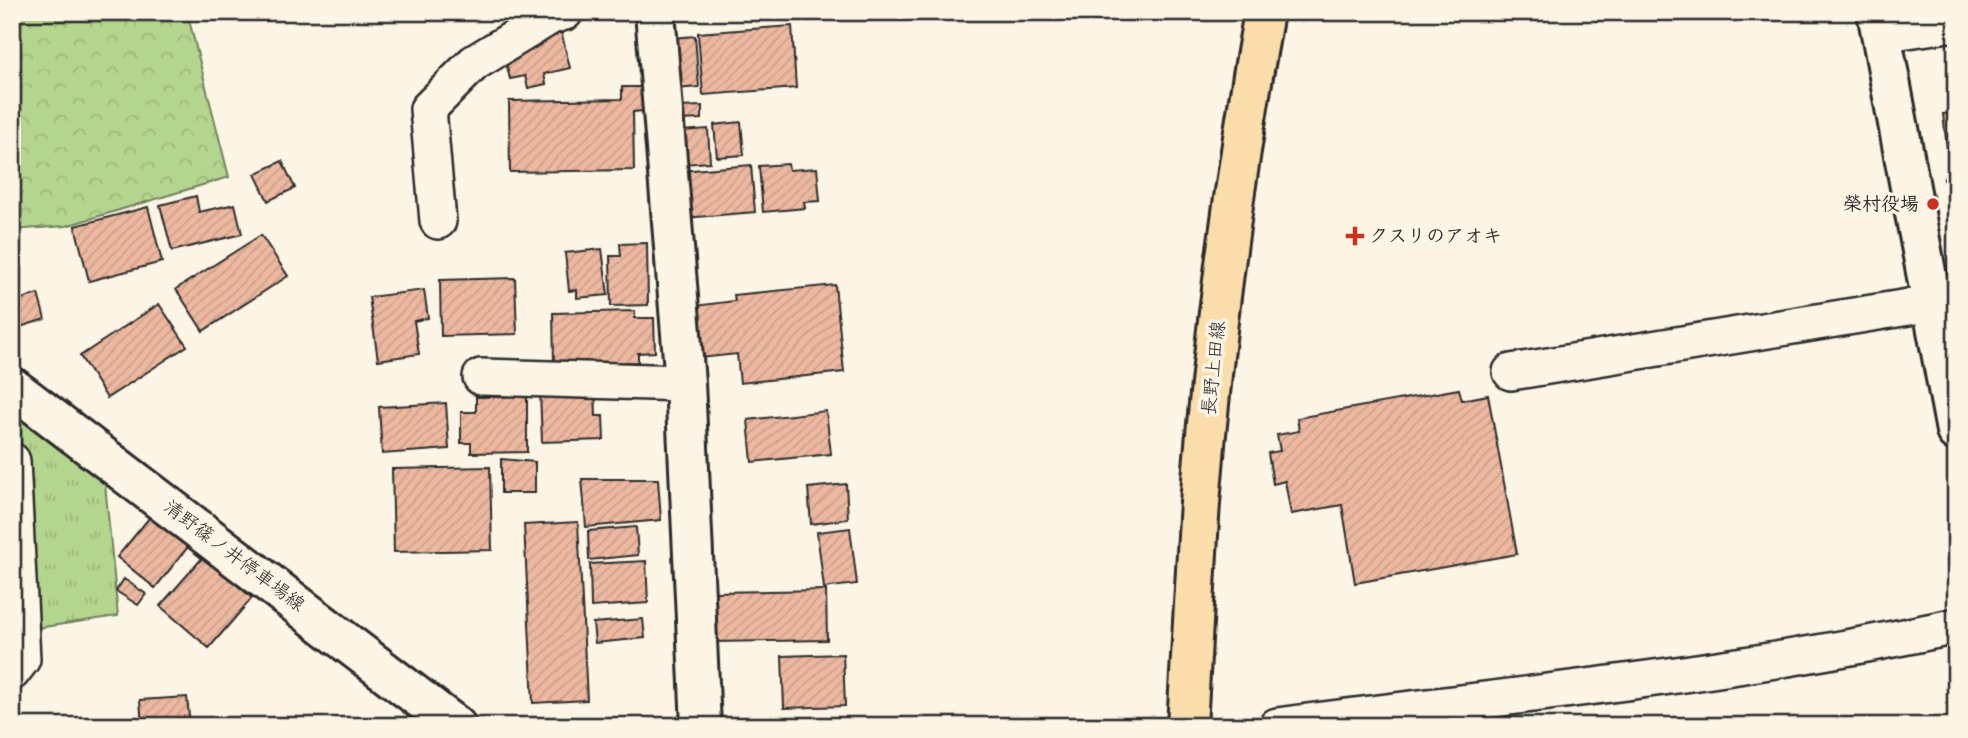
<svg xmlns="http://www.w3.org/2000/svg" width="1968" height="738" viewBox="0 0 1968 738" font-family="'Balsamiq Sans','Klee One',sans-serif">
	<style>
		.grass { fill: url(#grass-tufts); stroke: #70805c; stroke-width: 2 }
		.forest { fill: url(#forest-crowns); stroke: #70805c; stroke-width: 2 }
		.building { fill: url(#building-hatch); stroke: #2b2b2b; stroke-width: 2 }
		.lines { fill: none; stroke-linecap: round; stroke-linejoin: round }
		.street-casing { stroke: #2b2b2b; stroke-width: 40 }
		.secondary-casing { stroke: #2b2b2b; stroke-width: 44 }
		.primary-casing { stroke: #2b2b2b; stroke-width: 44 }
		.path { stroke: #2b2b2b; stroke-width: 4.5; stroke-dasharray: 7 5; stroke-linecap: butt }
		.street { stroke: #fcf5e5; stroke-width: 35 }
		.secondary { stroke: #fcf5e5; stroke-width: 38 }
		.primary { stroke: #fbddab; stroke-width: 38 }
		.poi-dot { fill: #c8321e; stroke: #fcf5e5; stroke-width: 2.5 }
		.labels { text-anchor: middle; dominant-baseline: central; stroke-width: 7; stroke-linejoin: round; paint-order: stroke }
		.poi-label { font-size: 19px; font-weight: bold; fill: #2b2b2b; stroke: #fcf5e5; text-anchor: end }
		.street-label { font-size: 19px; fill: #2b2b2b; stroke: #fcf5e5 }
	</style>
	<defs>
		<pattern id="grass-tufts" width="24" height="20" patternUnits="userSpaceOnUse" patternTransform="scale(1.75)"><rect width="24" height="20" fill="#b4d58e"/><path d="M3 7l-1-3M5 7V3M7 7l1-3M15 17l-1-3M17 17v-4M19 17l1-3" fill="none" stroke="#9bb77b"/></pattern>
		<pattern id="forest-crowns" width="20" height="18" patternUnits="userSpaceOnUse" patternTransform="scale(1.75)"><rect width="20" height="18" fill="#b4d58e"/><path d="M2 6a3 3 0 1 1 6 0M12 15a3 3 0 1 1 6 0" fill="none" stroke="#9bb77b"/></pattern>
		<pattern id="building-hatch" width="6" height="6" patternUnits="userSpaceOnUse" patternTransform="scale(1.75)"><rect width="6" height="6" fill="#edb8a0"/><path d="M-1 1l2-2M0 6l6-6M5 7l2-2" fill="none" stroke="#cb9e8a"/></pattern>
	</defs>
	<rect width="100%" height="100%" fill="#fcf5e5"/>
	<filter id="ink" filterUnits="userSpaceOnUse"><feTurbulence type="fractalNoise" baseFrequency=".0143" numOctaves="2"/><feDisplacementMap in="SourceGraphic" scale="14" xChannelSelector="R" yChannelSelector="G"/><feConvolveMatrix kernelMatrix="1 2 1 2 8 2 1 2 1" color-interpolation-filters="sRGB"/></filter>
	<g filter="url(#ink)">
		<path class="grass" d="M20,412L104,474L118,616L30,629Z"/>
		<path class="forest" d="M12,12H187L229,177L66,226L12,230Z"/>
		<path class="building" d="M792,26L796,88L703,95L698,33Z
			M561,31L570,68L544,74L546,84L528,88L525,76L510,79L502,46Z
			M695,36L699,87L676,89L673,38Z
			M622,87H642V111L633,112L634,170L510,172L509,101L622,99Z
			M702,106V119L681,120L680,107Z
			M1956,113V156L1948,157L1943,114Z
			M741,122L744,155L717,157L714,125Z
			M708,129L710,162L683,164L682,131Z
			M282,161L295,188L268,201L255,174Z
			M788,164L789,170L817,168L820,201L804,202L805,208L763,212L759,166Z
			M751,165L755,212L685,218L681,171Z
			M196,196L199,212L235,204L242,234L172,251L160,205Z
			M148,207L162,262L89,281L75,226Z
			M261,235L288,276L203,331L176,289Z
			M647,243L648,305L611,306L610,256H621L620,244Z
			M602,249L608,295L577,298V290L569,291L565,253Z
			M515,278L517,334L441,336L440,280Z
			M835,285L844,372L740,383L737,354L700,358L694,306L735,301L734,295Z
			M424,290L428,318L414,321L419,354L378,360L369,297Z
			M38,294L45,319L20,327L12,302Z
			M159,304L187,346L107,398L80,356Z
			M635,311V318H654L655,352L638,353V362L554,364L553,313Z
			M1459,389L1462,400L1488,395L1517,554L1355,583L1342,505L1291,514L1285,481L1273,484L1268,453L1280,451L1277,435L1299,431L1297,418Z
			M595,390L596,416H603L604,440L542,442L540,392Z
			M527,396V452L471,453V443H461V412H476V397Z
			M446,403L449,449L382,454L379,407Z
			M826,411L831,454L752,462L748,420Z
			M501,459L535,462V493H501Z
			M490,467L492,550L394,552L392,469Z
			M582,479H658L661,520L586,527Z
			M846,484L848,519L811,524L808,488Z
			M150,517L188,547L155,588L117,557Z
			M578,522L587,700L533,703L524,525Z
			M636,527L638,555L589,560L588,531Z
			M850,528L857,584L824,588L817,532Z
			M204,556L252,598L209,648L160,606Z
			M646,561L648,603L591,607L590,564Z
			M124,579L146,594L138,605L116,591Z
			M826,590L827,640L713,642V592Z
			M643,619L645,638L595,643L593,623Z
			M843,654L845,706L784,708L782,656Z
			M187,697L190,726H142L140,700Z"/>
		<g class="lines">
			<g class="street-casing">
				<path id="street" d="M1880,34L1956,23
					M438,221L428,109L474,63L551,16L565,12
					M1511,372L1933,303
					M481,377L685,383
					M12,461L22,659L12,672
					M1277,726C1503,696 1733,675 1956,626"/>
			</g>
			<g class="secondary-casing">
				<path id="secondary" d="M655,12L685,383L701,726
					M1877,12L1956,431
					M12,387L456,726"/>
			</g>
			<g class="primary-casing">
				<path id="primary" d="M1187,726C1191,651 1195,577 1200,503C1213,339 1235,174 1264,12"/>
			</g>
			<path class="path" d="M1943,179L1956,177"/>
			<use href="#street" class="street"/>
			<use href="#secondary" class="secondary"/>
			<use href="#primary" class="primary"/>
		</g>
	</g>
	<g class="poi-dot">
		<circle cx="1933" cy="204" r="7"/>
		<path d="M1351.5 225.5h7v7h7v7h-7v7h-7v-7h-7v-7h7z"/>
	</g>
	<g class="labels">
		<g class="poi-label">
			<text x="1919" y="204">榮村役場</text>
			<text x="1369" y="236" text-anchor="start">クスリのアオキ</text>
		</g>
		<g class="street-label">
			<text transform="translate(1214 368) rotate(-84)">長野上田線</text>
			<text transform="translate(234 556) rotate(37)">清野篠ノ井停車場線</text>
		</g>
	</g>
	<rect width="1968" height="738" fill="none" stroke="#fcf5e5" stroke-width="42"/>
	<rect x="21" y="21" width="1926" height="696" fill="none" stroke="#2b2b2b" stroke-width="2.5" filter="url(#ink)"/>
</svg>
